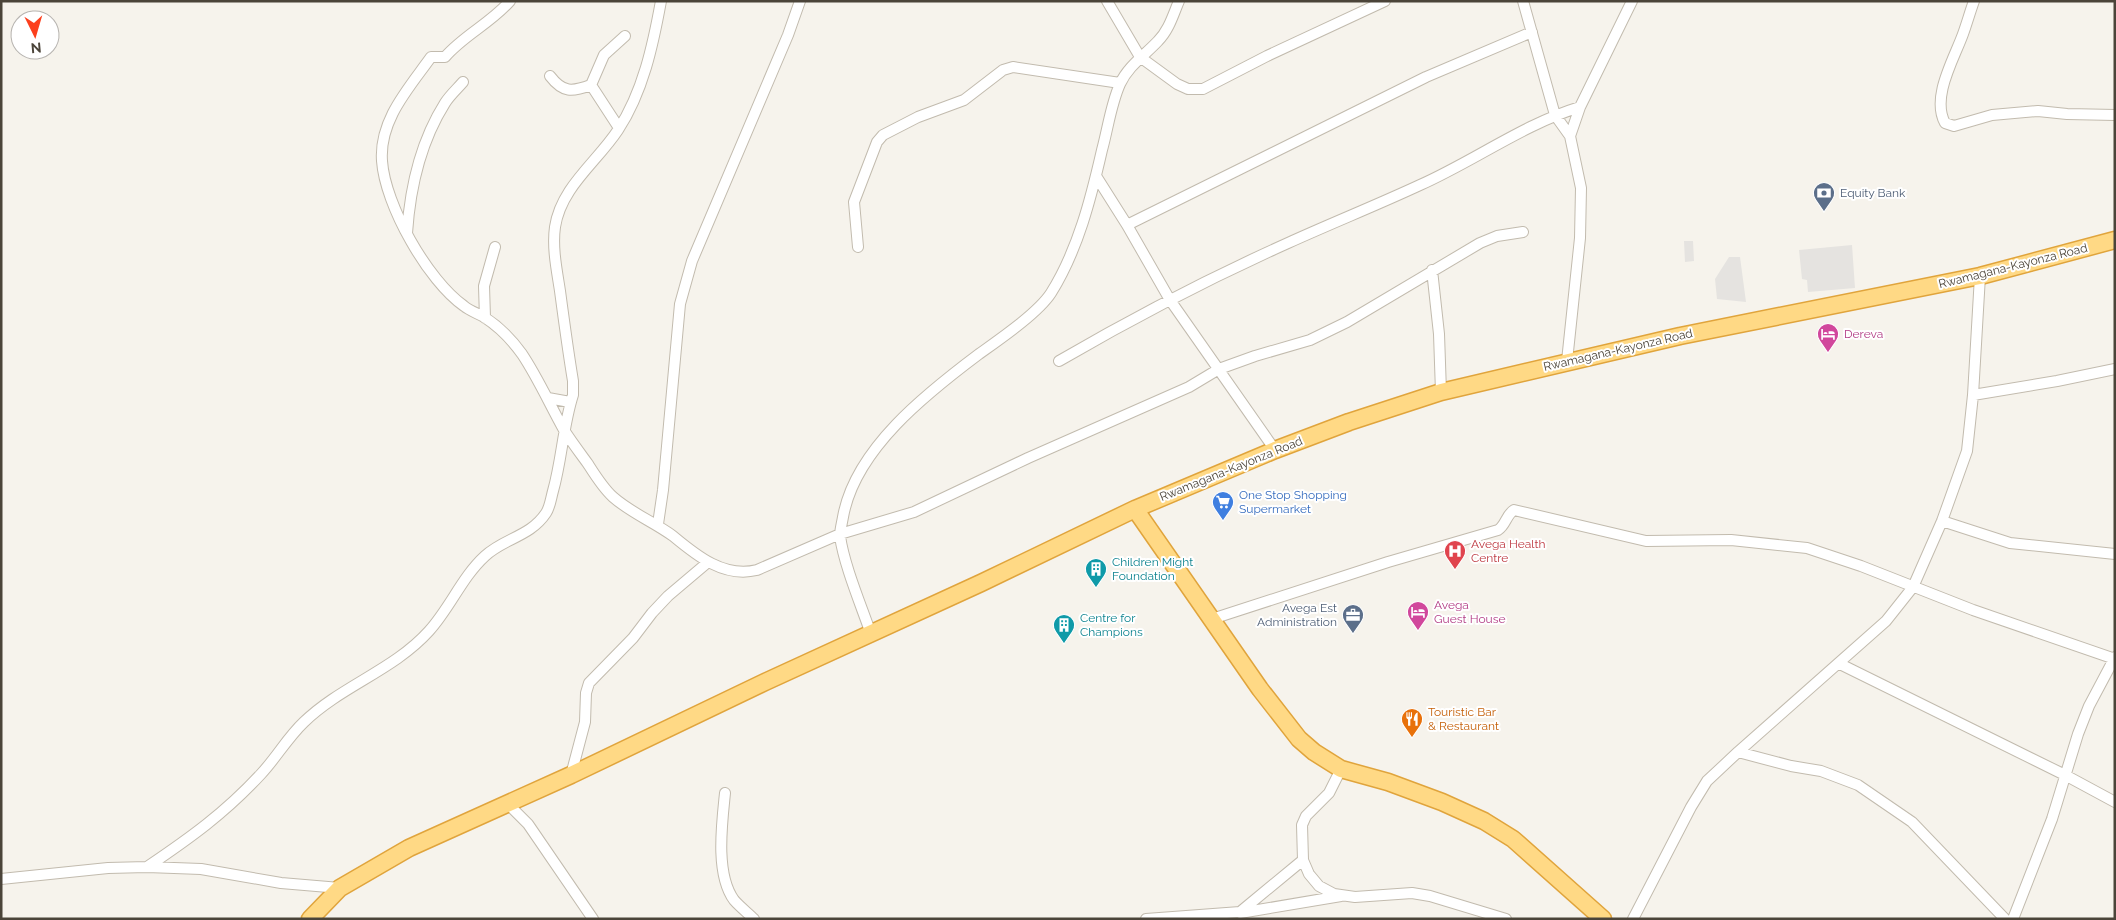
<svg xmlns="http://www.w3.org/2000/svg" width="2116" height="920" viewBox="0 0 2116 920" font-family="Raleway,sans-serif">
	<style>
		.parking { fill: #e5e3e0 }
		.lines { fill: none; stroke-linecap: round; stroke-linejoin: round }
		.minor-casing { stroke: #c2bbae; stroke-width: 12 }
		.trunk-casing { stroke: #e0a43c; stroke-width: 19 }
		.minor { stroke: #fff; stroke-width: 10 }
		.trunk { stroke: #ffd985; stroke-width: 16 }
		.labels { text-anchor: middle; dominant-baseline: central; stroke-width: 4; stroke-linejoin: round; paint-order: stroke }
		.service-label { font-size: 12px; fill: #4e5e75; stroke: #fff; text-anchor: start }
		.street-label { font-size: 12px; fill: #4b4439; stroke: #fff }
		.hotel-label { font-size: 12px; fill: #b23c85; stroke: #fff; text-anchor: start }
		.shop-label { font-size: 12px; fill: #366cbe; stroke: #fff; text-anchor: start }
		.health-label { font-size: 12px; fill: #be3a42; stroke: #fff; text-anchor: start }
		.culture-label { font-size: 12px; fill: #0d838f; stroke: #fff; text-anchor: start }
		.food-label { font-size: 12px; fill: #c56008; stroke: #fff; text-anchor: start }
	</style>
	<rect width="100%" height="100%" fill="#f6f3ec"/>
	<path class="parking" d="M1684,241H1693L1694,261L1685,262Z
		M1852,245L1855,288L1808,292L1807,280L1802,279L1799,250Z
		M1729,257H1740L1746,302L1717,299L1715,279Z"/>
	<g class="lines">
		<g class="minor-casing">
			<path id="minor" d="M510,1C491,23 464,35 445,57H431C409,88 379,120 382,161C385,205 428,281 464,306C470,311 477,313 484,317C498,326 512,340 522,354C538,378 550,405 564,430C571,441 580,453 588,464C595,475 603,488 613,497C631,513 654,522 673,536C697,556 724,578 757,570L840,534L914,512L1028,458L1189,387L1219,369L1255,356L1310,340L1347,322L1480,243L1497,236L1523,232
				M1107,1L1140,57L1177,84L1188,89H1203L1267,56L1385,1
				M1523,1L1555,115L1570,136
				M1974,1C1970,12 1967,23 1963,34C1954,59 1931,97 1945,123L1954,126L1992,115L2038,111L2067,114L2115,115
				M550,76C563,93 572,92 591,85L604,55L625,36
				M591,85L619,128
				M1096,176L1127,225L1170,300L1275,450
				M1127,225L1426,77L1532,32
				M407,233C410,189 421,141 445,103C450,95 457,89 463,82
				M858,247L854,202L877,142L883,135L918,117L964,100L1003,70L1013,67L1120,83
				M1432,270L1439,334L1441,392
				M485,318L484,286L495,247
				M1059,361C1133,318 1210,278 1288,243C1332,223 1377,205 1420,185C1474,161 1524,124 1580,107
				M1567,361L1580,238L1581,188L1570,136L1580,107L1632,1
				M1973,395L2057,381L2115,369
				M548,398L570,402
				M1942,521L2010,543L2115,554
				M658,524L663,490L680,304L692,261L788,35L800,1
				M1212,619L1388,562L1498,530C1506,525 1506,515 1514,510L1646,541L1731,540L1807,548L1861,566L1973,610L2115,659
				M871,634C861,605 844,565 840,536C840,530 842,523 843,517C855,449 927,393 979,354C1000,339 1038,313 1051,293C1078,250 1091,198 1102,150C1108,128 1111,104 1120,84C1128,66 1145,55 1158,41C1169,30 1173,15 1179,1
				M1840,664L2065,775L2115,802
				M1738,752L1791,766L1821,771L1858,785L1912,822L2005,919
				M1341,769L1329,793L1306,816L1302,825L1303,860L1309,874L1319,886L1334,894L1355,897L1412,893L1430,896L1506,919
				M571,775L585,722L586,693L589,683L633,638L652,613L668,596L707,563
				M725,793C722,823 715,874 734,900C740,907 748,913 754,919
				M508,804L528,824L593,919
				M147,867C190,838 225,813 261,774C276,758 288,737 304,722C341,686 394,670 429,631C450,608 462,577 485,556C504,538 530,537 546,513C550,507 551,498 553,491C562,459 563,426 573,395V381C568,351 564,321 560,291C557,271 552,248 555,227C561,187 597,162 618,130C643,92 653,45 661,1
				M1,879L108,868L147,867L201,869L281,883L340,888
				M1240,913L1341,896
				M1146,919L1240,912L1303,860
				M1633,919L1691,807L1707,781L1738,752L1886,621L1913,587L1942,521L1967,451L1973,395L1980,276
				M2013,919L2052,819L2078,734L2089,706L2115,657"/>
		</g>
		<g class="trunk-casing">
			<path id="trunk" d="M1135,509L1260,689L1299,739L1314,752L1341,769L1388,782L1442,802L1484,821L1513,839L1603,919
				M310,919L340,888L409,848L571,775L765,682L981,583L1135,509L1275,450L1349,422L1441,392L1680,336L1980,276L2115,240"/>
		</g>
		<use href="#minor" class="minor"/>
		<use href="#trunk" class="trunk"/>
	</g>
	<defs>
		<g id="bank-pin" transform="scale(1.125)"><path d="M0 17L-7.5 6A9.5 9.5 0 1 1 7.5 6Z" fill="#5c6f8a" stroke="#fff"/><path d="M-6-4H6V4H-6ZM0-2.3a2.3 2.3 0 1 0 0 4.6a2.3 2.3 0 1 0 0-4.6Z" fill="#fff"/></g>
		<g id="hotel-pin" transform="scale(1.125)"><path d="M0 17L-7.5 6A9.5 9.5 0 1 1 7.5 6Z" fill="#d1479c" stroke="#fff"/><path d="M-6-4.5h1.5V1H6V5H4.5V3h-9V5H-6ZM-4 0a1.8 1.8 0 1 1 3.6 0ZM.5 0V-2.5h3Q6-2.5 6 0Z" fill="#fff"/></g>
		<g id="supermarket-pin" transform="scale(1.125)"><path d="M0 17L-7.5 6A9.5 9.5 0 1 1 7.5 6Z" fill="#3f7fe0" stroke="#fff"/><path d="M-6-5.5h2.5l.6 2H6L4.5 2H-2.5L-4.4-4H-6ZM-1.5 3.2a1.3 1.3 0 1 0 .1 0ZM3 3.2a1.3 1.3 0 1 0 .1 0Z" fill="#fff"/></g>
		<g id="hospital-pin" transform="scale(1.125)"><path d="M0 17L-7.5 6A9.5 9.5 0 1 1 7.5 6Z" fill="#e0444e" stroke="#fff"/><path d="M-5-5h3v3.5h4V-5h3V5h-3V1.5h-4V5h-3Z" fill="#fff"/></g>
		<g id="building-pin" transform="scale(1.125)"><path d="M0 17L-7.5 6A9.5 9.5 0 1 1 7.5 6Z" fill="#0f9aa8" stroke="#fff"/><path d="M-4-6H4V6H1V3H-1V6H-4ZM-2.5-4.3h1.7v1.8h-1.7ZM.8-4.3h1.7v1.8H.8ZM-2.5-1h1.7V.8h-1.7ZM.8-1h1.7V.8H.8Z" fill="#fff"/></g>
		<g id="office-pin" transform="scale(1.125)"><path d="M0 17L-7.5 6A9.5 9.5 0 1 1 7.5 6Z" fill="#5c6f8a" stroke="#fff"/><path d="M-6-3h4V-5.5h4V-3h4V5H-6ZM-1-4.5V-3h2v-1.5ZM-6 0V1H6V0Z" fill="#fff"/></g>
		<g id="restaurant-pin" transform="scale(1.125)"><path d="M0 17L-7.5 6A9.5 9.5 0 1 1 7.5 6Z" fill="#e8710a" stroke="#fff"/><path d="M-5-6h1v4h1v-4h1v4h1v-4h1v5L-1.5 .5V6h-2V.5L-5-1ZM5-6V6H3V1.5H1.5Q1.5-4 5-6Z" fill="#fff"/></g>
	</defs>
	<g fill-rule="evenodd">
		<use href="#bank-pin" x="1824" y="193"/>
		<use href="#hotel-pin" x="1828" y="334"/>
		<use href="#supermarket-pin" x="1223" y="502"/>
		<use href="#hospital-pin" x="1455" y="551"/>
		<use href="#building-pin" x="1096" y="569"/>
		<use href="#hotel-pin" x="1418" y="612"/>
		<use href="#office-pin" x="1353" y="615"/>
		<use href="#building-pin" x="1064" y="625"/>
		<use href="#restaurant-pin" x="1412" y="719"/>
	</g>
	<g class="labels">
		<g class="service-label">
			<text x="1840" y="193">Equity Bank</text>
			<text x="1337" y="608" text-anchor="end">Avega Est<tspan x="1337" dy="14">Administration</tspan></text>
		</g>
		<g class="street-label">
			<text transform="translate(2013 266) rotate(-14)">Rwamagana-Kayonza Road</text>
			<text transform="translate(1618 350) rotate(-13)">Rwamagana-Kayonza Road</text>
			<text transform="translate(1231 469) rotate(-22)">Rwamagana-Kayonza Road</text>
		</g>
		<g class="hotel-label">
			<text x="1844" y="334">Dereva</text>
			<text x="1434" y="605">Avega<tspan x="1434" dy="14">Guest House</tspan></text>
		</g>
		<g class="shop-label">
			<text x="1239" y="495">One Stop Shopping<tspan x="1239" dy="14">Supermarket</tspan></text>
		</g>
		<g class="health-label">
			<text x="1471" y="544">Avega Health<tspan x="1471" dy="14">Centre</tspan></text>
		</g>
		<g class="culture-label">
			<text x="1112" y="562">Children Might<tspan x="1112" dy="14">Foundation</tspan></text>
			<text x="1080" y="618">Centre for<tspan x="1080" dy="14">Champions</tspan></text>
		</g>
		<g class="food-label">
			<text x="1428" y="712">Touristic Bar<tspan x="1428" dy="14">&amp; Restaurant</tspan></text>
		</g>
	</g>
	<rect width="2116" height="920" fill="none" stroke="#4b4439" stroke-width="5"/>
	<g transform="translate(35 35) rotate(175)"><circle r="24" fill="#ffffff" stroke="#b7b4b0"/>
	<path d="M0-4L9 19L0 12L-9 19Z" fill="#fc3f1d"/>
	<text y="-8" font-size="14" font-weight="bold" text-anchor="middle" fill="#4b4439">N</text>
	</g>
</svg>
